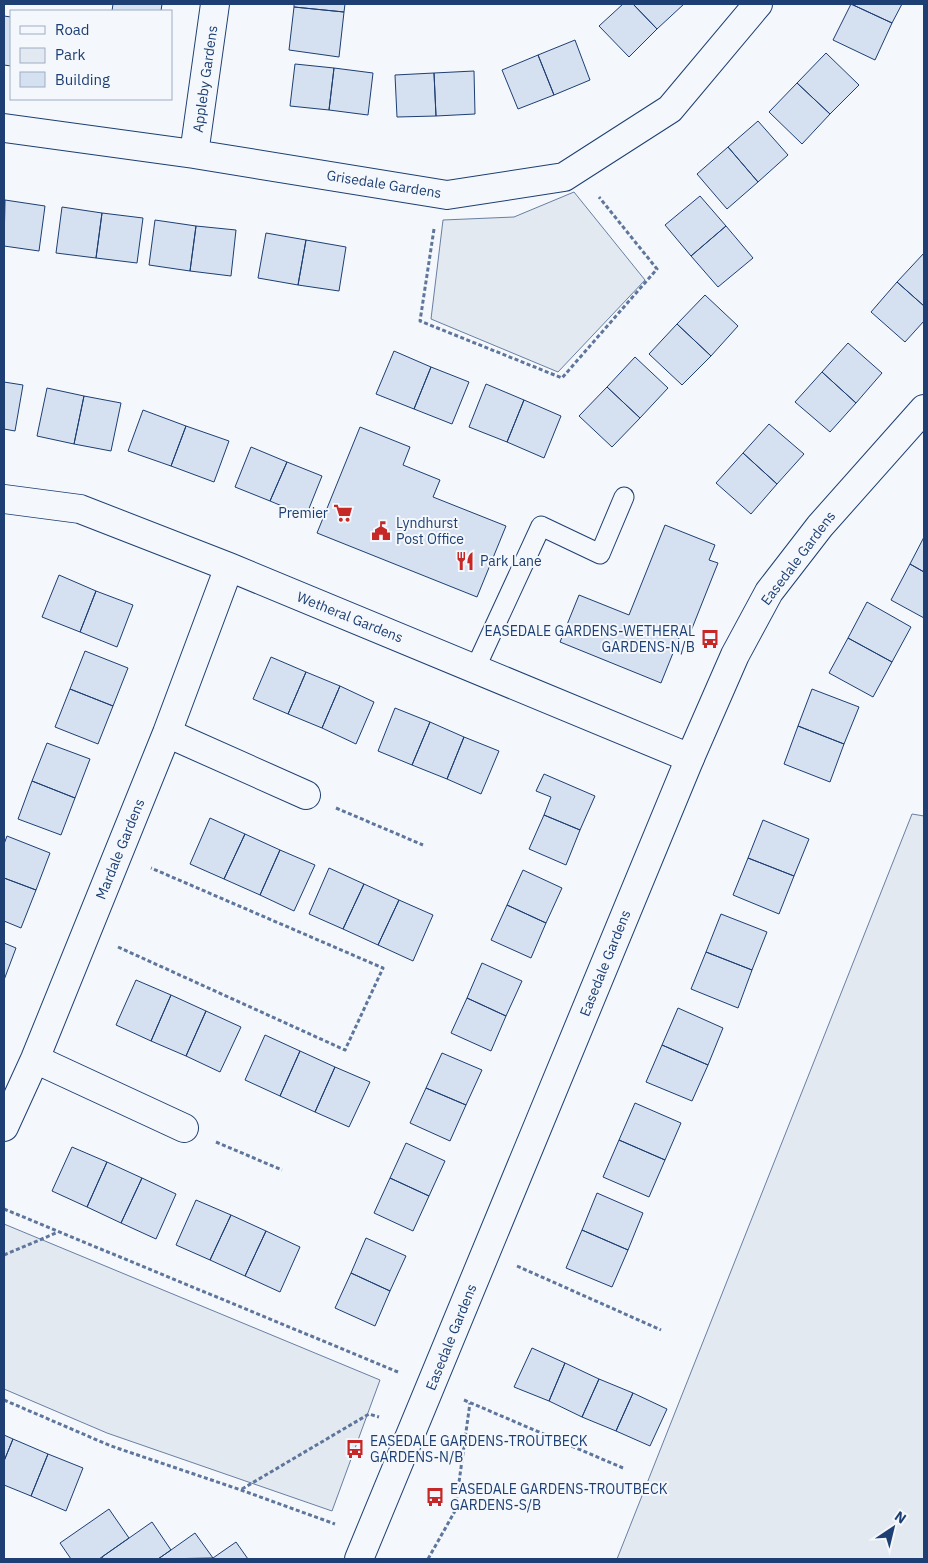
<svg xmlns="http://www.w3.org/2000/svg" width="928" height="1563" viewBox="0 0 928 1563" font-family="'IBM Plex Sans',sans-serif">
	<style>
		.green { fill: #e3e9f0; stroke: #687fa3 }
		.building { fill: #d5e0f0; stroke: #1d3f73 }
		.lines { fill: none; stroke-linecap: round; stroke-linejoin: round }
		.lane-casing { stroke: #1d3f73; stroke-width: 21 }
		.street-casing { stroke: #1d3f73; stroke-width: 30 }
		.secondary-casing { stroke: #1d3f73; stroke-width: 30 }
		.path { stroke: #5e769c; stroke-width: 3; stroke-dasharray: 4 2.5; stroke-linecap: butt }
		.lane { stroke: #f4f7fb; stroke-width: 19 }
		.street { stroke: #f4f7fb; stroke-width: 28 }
		.secondary { stroke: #f4f7fb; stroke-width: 28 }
		.labels { text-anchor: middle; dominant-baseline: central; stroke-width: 4; stroke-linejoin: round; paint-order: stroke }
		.street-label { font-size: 14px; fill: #1d3f73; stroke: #f4f7fb }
		.poi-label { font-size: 14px; fill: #1d3f73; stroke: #f4f7fb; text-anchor: start }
	</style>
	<rect width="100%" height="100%" fill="#f4f7fb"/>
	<path class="green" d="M574,192L645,280L558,372L431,319L443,220L514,217Z
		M912,814L924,816V1559H617Z
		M4,1224L380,1380L332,1511L107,1433L4,1389Z"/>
	<path class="building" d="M113,4H162L161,11H112Z
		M294,4H345L344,12L294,7Z
		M623,4H633L657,29L629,57L599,26Z
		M633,4H684L657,29Z
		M851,4H902L892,23Z
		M851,4L892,23L875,60L833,40Z
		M294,7L344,12L339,57L289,50Z
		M4,16L11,17V66L4,65Z
		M575,40L590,80L554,95L538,55Z
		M826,53L859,85L830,114L797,83Z
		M538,55L554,95L518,109L502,70Z
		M295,64L334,68L329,110L290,106Z
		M334,68L373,73L368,115L329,110Z
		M474,71L475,114L436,116L434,73Z
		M434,73L436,116L397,117L395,75Z
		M797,83L830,114L802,144L769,112Z
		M758,121L788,155L758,182L728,147Z
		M728,147L758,182L727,209L697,174Z
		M700,196L726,226L691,256L665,225Z
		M5,200L45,206L39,251L4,246Z
		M62,207L102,213L96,258L56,253Z
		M102,213L143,218L137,263L96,258Z
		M155,220L196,226L190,271L149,265Z
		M196,226L236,230L231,276L190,271Z
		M726,226L753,258L718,287L691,256Z
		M266,233L306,240L298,285L258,278Z
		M306,240L346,247L339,291L298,285Z
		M924,253V306L897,282Z
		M897,282L924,306V321L905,342L871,312Z
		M705,295L738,326L711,356L677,324Z
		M677,324L711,356L682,385L649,354Z
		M848,343L882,373L856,403L822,372Z
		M394,351L431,367L414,409L376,394Z
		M635,357L668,388L640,418L607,387Z
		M431,367L469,382L452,424L414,409Z
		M822,372L856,403L830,432L795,402Z
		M4,382L23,385L15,431L4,429Z
		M486,384L524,400L507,442L469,427Z
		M607,387L640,418L612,447L579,416Z
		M47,388L84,396L74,444L37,436Z
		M84,396L121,403L111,451L74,444Z
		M524,400L561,416L544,458L507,442Z
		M143,410L186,426L171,466L128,451Z
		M769,424L804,454L777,484L743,453Z
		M186,426L229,441L214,482L171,466Z
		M360,427L410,447L403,465L440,480L433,497L506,526L477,597L317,533Z
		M251,447L287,462L270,501L235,487Z
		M743,453L777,484L751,514L716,483Z
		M287,462L322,476L306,516L270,501Z
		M665,525L715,545L709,560L718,563L689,636L681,633L661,683L560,642L579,595L629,615Z
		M924,537V572L910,564Z
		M910,564L924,572V618L891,600Z
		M59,575L96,591L80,632L42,617Z
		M96,591L133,605L117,647L80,632Z
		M867,602L911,627L892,662L848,638Z
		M848,638L892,662L873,697L829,673Z
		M85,651L128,668L113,706L70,689Z
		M271,657L306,672L288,714L253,699Z
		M306,672L340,686L322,728L288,714Z
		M340,686L374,702L356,744L322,728Z
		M70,689L113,706L98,744L55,727Z
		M812,689L859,707L844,744L798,726Z
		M395,708L430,722L412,765L378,751Z
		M430,722L464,737L447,779L412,765Z
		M798,726L844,744L830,782L784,764Z
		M464,737L499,751L481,794L447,779Z
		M47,743L90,759L75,798L32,781Z
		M544,774L595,796L580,830L544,815L551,797L536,791Z
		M32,781L75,798L61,835L18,819Z
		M544,815L580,830L566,865L529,849Z
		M210,818L245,834L224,879L190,864Z
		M763,820L809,839L794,876L748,858Z
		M245,834L280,850L260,895L224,879Z
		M7,836L50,853L36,890L4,878V844Z
		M280,850L315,865L294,911L260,895Z
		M748,858L794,876L779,914L733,895Z
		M329,868L364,884L343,929L309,914Z
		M523,870L562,888L546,923L507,905Z
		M4,878L36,890L21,928L4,921Z
		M364,884L399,900L378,945L343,929Z
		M399,900L433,915L413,961L378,945Z
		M507,905L546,923L531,958L491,940Z
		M721,914L767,932L752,970L706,952Z
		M4,943L16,948L4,980Z
		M706,952L752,970L738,1008L691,989Z
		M482,963L522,981L506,1016L467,998Z
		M136,980L171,995L151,1041L116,1025Z
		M171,995L206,1011L186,1056L151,1041Z
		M467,998L506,1016L491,1051L451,1033Z
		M678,1008L723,1028L708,1065L662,1045Z
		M206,1011L241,1027L220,1072L186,1056Z
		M265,1035L300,1051L280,1096L245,1080Z
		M662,1045L708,1065L692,1101L646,1082Z
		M300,1051L335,1067L315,1112L280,1096Z
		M442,1053L482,1070L466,1105L426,1088Z
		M335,1067L370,1082L349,1127L315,1112Z
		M426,1088L466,1105L450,1141L410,1123Z
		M635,1103L681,1123L665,1160L619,1140Z
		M619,1140L665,1160L649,1197L603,1177Z
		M406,1143L445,1161L429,1196L390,1178Z
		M72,1147L107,1162L87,1207L52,1191Z
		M107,1162L142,1178L121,1223L87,1207Z
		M142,1178L176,1194L156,1239L121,1223Z
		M390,1178L429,1196L413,1231L374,1213Z
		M597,1193L643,1213L628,1250L582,1230Z
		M196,1200L231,1215L210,1260L176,1245Z
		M231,1215L266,1231L245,1276L210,1260Z
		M582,1230L628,1250L612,1287L566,1268Z
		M266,1231L300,1247L280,1292L245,1276Z
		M366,1238L406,1256L390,1291L351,1273Z
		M351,1273L390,1291L375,1326L335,1308Z
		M532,1348L565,1363L549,1401L514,1387Z
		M565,1363L599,1379L582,1417L549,1401Z
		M599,1379L633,1393L616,1431L582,1417Z
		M633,1393L667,1409L650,1446L616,1431Z
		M4,1435L13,1439L4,1461Z
		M13,1439L48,1454L31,1496L4,1485V1461Z
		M48,1454L83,1468L66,1511L31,1496Z
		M109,1509L129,1538L99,1559H71L60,1543Z
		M152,1522L171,1550L158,1559H103L102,1557Z
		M195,1533L213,1558L158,1559L171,1550Z
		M236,1542L248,1559H212L213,1558Z"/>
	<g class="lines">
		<g class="lane-casing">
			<path id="lane" d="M475,669L541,526L600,554L624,497"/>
		</g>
		<g class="street-casing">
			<path id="street" d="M4,128L194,154L447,195L564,177L670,109L758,4
				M194,154L215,4
				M4,499L80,509L229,567L690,758
				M167,733L306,795
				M35,1059L184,1128
				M4,1127L35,1059L167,733L229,567"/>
		</g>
		<g class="secondary-casing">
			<path id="secondary" d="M359,1559L690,758L735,655L769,592L820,526L924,409"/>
		</g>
		<path class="path" d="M434,229L420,321L562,378L657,269L599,197
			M336,808L423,845
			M118,947L345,1050L383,968L151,868
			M216,1142L282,1170
			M4,1209L398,1372
			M4,1255L56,1233
			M517,1266L661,1330
			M4,1400L111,1446L241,1490L335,1524
			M464,1400L623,1468
			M242,1489L369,1414L379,1417
			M428,1559L455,1511L470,1403"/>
		<use href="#lane" class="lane"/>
		<use href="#street" class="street"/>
		<use href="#secondary" class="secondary"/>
	</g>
	<defs>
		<g id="supermarket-bare" transform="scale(1.5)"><path d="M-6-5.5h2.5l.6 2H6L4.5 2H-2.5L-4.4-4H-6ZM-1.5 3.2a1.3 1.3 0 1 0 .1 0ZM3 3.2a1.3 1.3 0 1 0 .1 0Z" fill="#c62828" stroke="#f4f7fb" stroke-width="2.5" paint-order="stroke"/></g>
		<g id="civic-bare" transform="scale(1.5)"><path d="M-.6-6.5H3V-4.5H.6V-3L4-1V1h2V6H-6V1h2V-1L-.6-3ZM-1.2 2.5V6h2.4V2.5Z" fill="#c62828" stroke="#f4f7fb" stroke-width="2.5" paint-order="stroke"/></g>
		<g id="restaurant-bare" transform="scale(1.5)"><path d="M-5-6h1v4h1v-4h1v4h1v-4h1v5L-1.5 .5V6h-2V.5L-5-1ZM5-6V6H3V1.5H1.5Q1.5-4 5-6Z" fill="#c62828" stroke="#f4f7fb" stroke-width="2.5" paint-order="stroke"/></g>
		<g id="bus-bare" transform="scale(1.5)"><path d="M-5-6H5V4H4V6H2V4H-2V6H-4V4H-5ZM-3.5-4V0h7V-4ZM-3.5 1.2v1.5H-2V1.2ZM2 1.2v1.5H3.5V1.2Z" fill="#c62828" stroke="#f4f7fb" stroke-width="2.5" paint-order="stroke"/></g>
	</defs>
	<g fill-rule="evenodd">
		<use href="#supermarket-bare" x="343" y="513"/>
		<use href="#civic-bare" x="381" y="531"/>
		<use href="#restaurant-bare" x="465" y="561"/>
		<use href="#bus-bare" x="710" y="639"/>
		<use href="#bus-bare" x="355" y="1449"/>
		<use href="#bus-bare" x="435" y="1497"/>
	</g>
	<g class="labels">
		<g class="street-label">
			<text transform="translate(205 79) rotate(-82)">Appleby Gardens</text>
			<text transform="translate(384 184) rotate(9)">Grisedale Gardens</text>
			<text transform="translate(798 558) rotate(-53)">Easedale Gardens</text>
			<text transform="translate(350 617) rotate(22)">Wetheral Gardens</text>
			<text transform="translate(120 849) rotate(-68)">Mardale Gardens</text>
			<text transform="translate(605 963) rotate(-68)">Easedale Gardens</text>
			<text transform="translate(451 1337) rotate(-68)">Easedale Gardens</text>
		</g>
		<g class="poi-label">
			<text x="328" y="513" text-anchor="end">Premier</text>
			<text x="396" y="523">Lyndhurst<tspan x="396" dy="16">Post Office</tspan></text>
			<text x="480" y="561">Park Lane</text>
			<text x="695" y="631" text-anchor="end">EASEDALE GARDENS-WETHERAL<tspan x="695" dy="16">GARDENS-N/B</tspan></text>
			<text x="370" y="1441">EASEDALE GARDENS-TROUTBECK<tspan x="370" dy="16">GARDENS-N/B</tspan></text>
			<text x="450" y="1489">EASEDALE GARDENS-TROUTBECK<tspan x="450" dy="16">GARDENS-S/B</tspan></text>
		</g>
	</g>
	<rect width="928" height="1563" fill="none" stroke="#1d3f73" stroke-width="10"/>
	<rect x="10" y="10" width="162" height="90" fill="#f4f7fb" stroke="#9eadc5"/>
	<rect x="20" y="26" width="25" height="8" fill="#f4f7fb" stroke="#9eadc5"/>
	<text x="55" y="35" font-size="15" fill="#1d3f73">Road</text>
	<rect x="20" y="48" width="25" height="15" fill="#e3e9f0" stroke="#9eadc5"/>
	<text x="55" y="60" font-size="15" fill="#1d3f73">Park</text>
	<rect x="20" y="72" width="25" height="15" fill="#d5e0f0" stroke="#9eadc5"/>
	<text x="55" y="85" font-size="15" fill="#1d3f73">Building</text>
	<g transform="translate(893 1528) rotate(35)" stroke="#f4f7fb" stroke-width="4" paint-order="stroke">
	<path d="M0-4L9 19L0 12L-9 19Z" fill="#1d3f73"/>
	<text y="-8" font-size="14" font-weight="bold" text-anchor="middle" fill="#1d3f73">N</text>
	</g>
</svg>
